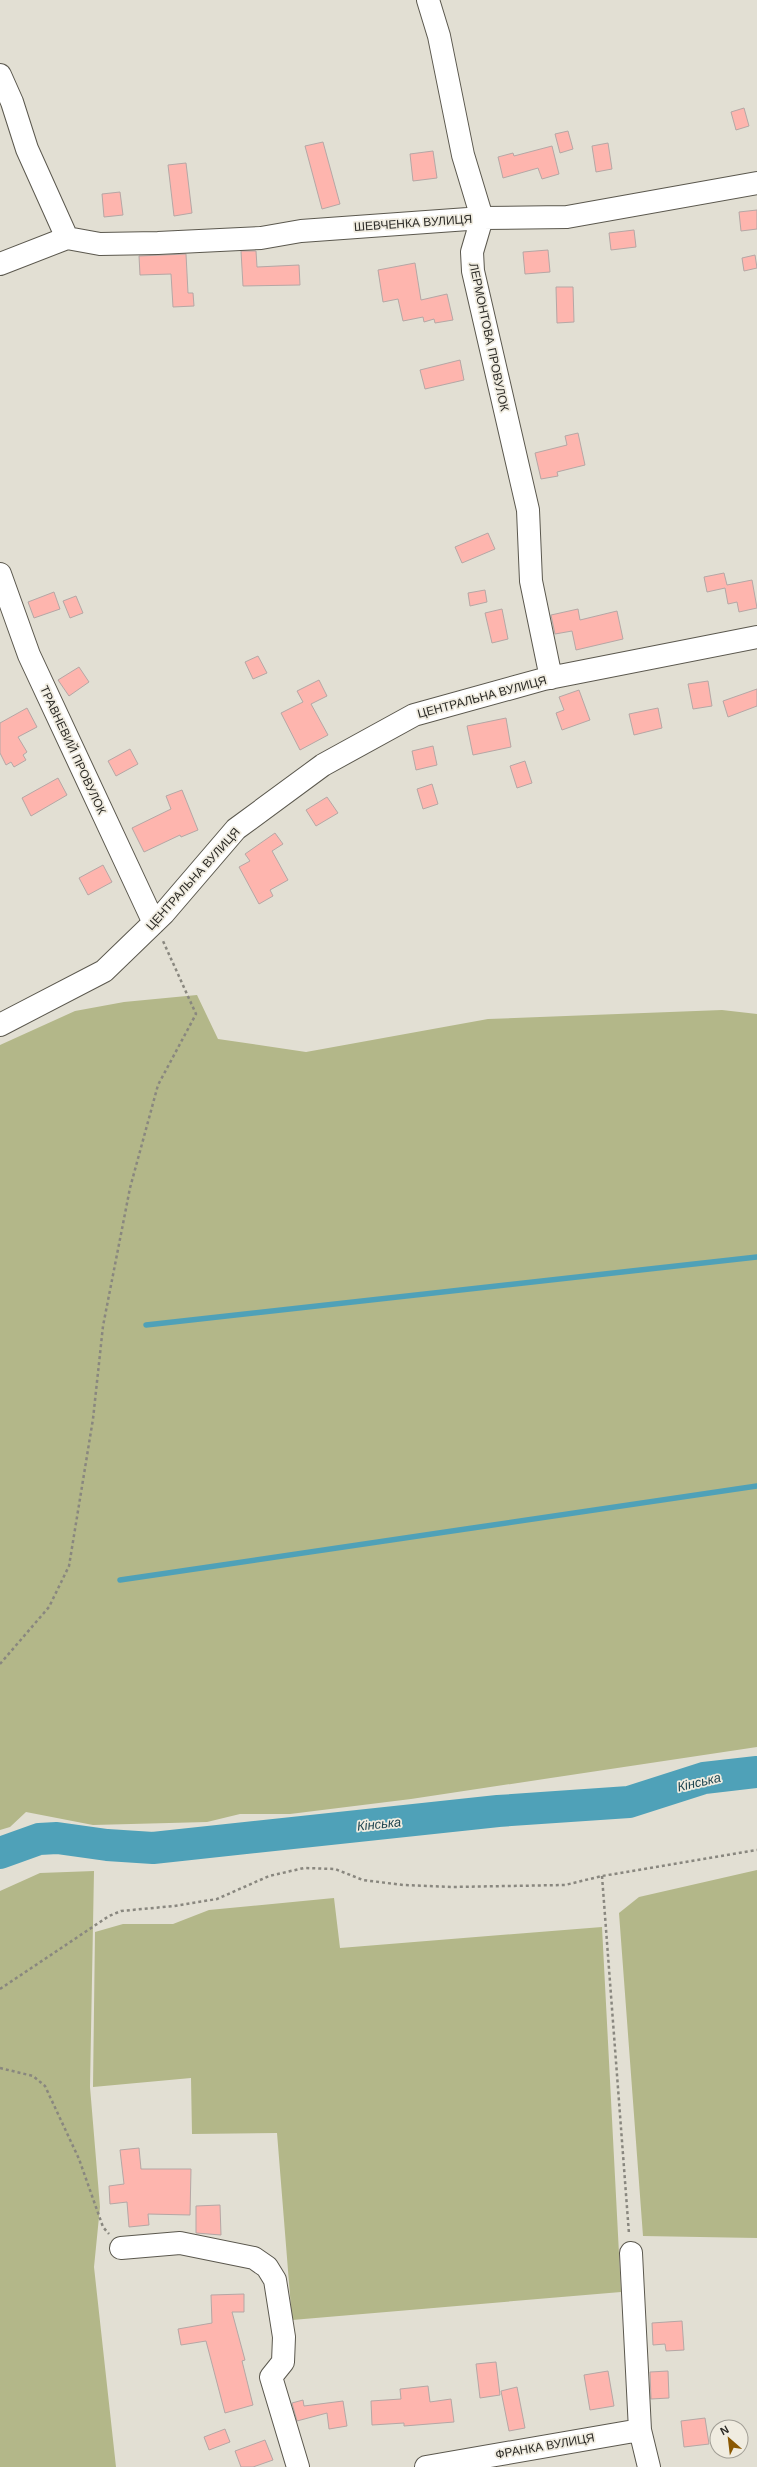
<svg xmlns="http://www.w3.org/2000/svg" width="757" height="2467" viewBox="0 0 757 2467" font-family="Arial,sans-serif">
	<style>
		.green { fill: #b3b789 }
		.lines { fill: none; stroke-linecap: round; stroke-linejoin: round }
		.stream { stroke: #4fa1b8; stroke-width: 5.5 }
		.river { stroke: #4fa1b8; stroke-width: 32 }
		.building { fill: #feb5ae; stroke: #b5a7a5 }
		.minor-casing { stroke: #5b584e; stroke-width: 24 }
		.path { stroke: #89877f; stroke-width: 2.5; stroke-dasharray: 3 3; stroke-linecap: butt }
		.minor { stroke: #fff; stroke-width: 22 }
		.labels { text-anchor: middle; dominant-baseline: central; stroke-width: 3.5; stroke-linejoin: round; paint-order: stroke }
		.street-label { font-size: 12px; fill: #2c2b27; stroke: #f0ece0 }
		.water-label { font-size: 13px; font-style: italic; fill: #204650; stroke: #f0ece0 }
	</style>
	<rect width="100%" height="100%" fill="#e2dfd3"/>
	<path class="green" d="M197,995L218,1039L306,1052L488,1019L722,1010L757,1014V1747L411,1799L290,1814H240L207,1822L93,1825L26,1812L10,1827L0,1830V1045L75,1011L124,1002Z
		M757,1870V2238L643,2236L619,1913L639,1897Z
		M94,1871L90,2087L100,2207L94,2267L116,2467H0V1891L40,1873Z
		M334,1898L340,1948L602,1927L621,2292L292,2320L277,2133L192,2134L191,2078L93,2087L95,1932L123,1924H173L209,1910Z"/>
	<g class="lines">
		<path class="stream" d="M146,1325L757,1257
			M120,1580L757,1486"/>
		<path class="river" d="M0,1853L39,1839L57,1838L107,1845L153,1848L498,1811L629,1802L704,1778L757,1772"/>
	</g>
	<path class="building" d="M744,108L749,126L736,130L731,112Z
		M568,131L573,149L560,153L555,134Z
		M323,142L340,204L322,209L305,146Z
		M608,143L612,169L596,172L592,146Z
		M552,146L559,174L542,179L538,168L503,178L498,157L513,153L514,156Z
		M433,151L437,178L413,181L410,154Z
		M186,163L192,213L174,216L168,165Z
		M120,192L123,215L104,217L102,194Z
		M757,210V229L741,231L739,212Z
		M634,230L636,247L611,250L609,233Z
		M548,250L550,272L525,274L523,252Z
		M241,251H256L257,267L299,265L300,285L243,286Z
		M186,254L188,293H193L194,306L173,307L171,274L140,275L139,256Z
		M755,255L757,268L744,271L742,258Z
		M415,263L421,300L447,294L453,320L435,323L434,319L424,322L423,317L403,321L398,299L383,302L378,270Z
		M556,287H573L574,322L557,323Z
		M460,360L464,380L425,389L420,370Z
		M578,433L585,465L557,472L558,476L541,479L535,453L567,445L565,436Z
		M488,533L495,549L462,563L455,547Z
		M724,573L727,585L752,580L757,608L739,612L737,602L728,604L725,588L707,592L704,577Z
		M485,590L487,602L470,606L468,593Z
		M54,592L60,609L34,618L28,602Z
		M76,596L83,613L70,618L63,601Z
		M502,609L508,639L492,643L485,613Z
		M578,609L580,620L617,611L623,639L576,650L572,631L555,634L551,615Z
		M258,656L267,673L253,679L245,662Z
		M79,667L89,682L69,696L58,680Z
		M319,680L327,696L311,704L328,735L300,750L281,713L303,702L297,691Z
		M708,681L712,706L693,709L688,684Z
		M757,689V706L728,717L723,701Z
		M579,690L590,720L562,730L556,713L564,710L559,697Z
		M27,708L37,727L18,737L27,752L23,755L26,760L14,767L11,762L6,765L0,753V723Z
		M658,708L662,728L634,735L629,714Z
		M506,718L511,747L473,755L467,726Z
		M433,746L437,765L416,770L412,751Z
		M130,749L138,764L116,776L108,761Z
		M525,761L532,783L517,788L510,766Z
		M58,778L67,795L31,816L22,798Z
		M432,784L438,804L423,809L417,789Z
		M182,790L198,830L181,837L180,835L144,852L132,828L171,809L166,796Z
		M327,797L338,813L316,826L306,810Z
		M275,833L283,844L272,851L288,880L270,890L273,896L259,904L239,867L250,861L245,854Z
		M103,865L112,882L88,895L79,878Z
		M139,2148L141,2169H191L190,2215L148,2214L149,2225L129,2227L127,2202L110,2204L109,2186L124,2184L120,2150Z
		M220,2205L221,2235L196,2233V2206Z
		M244,2294V2312H232L245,2360L242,2361L253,2405L225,2413L206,2341L181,2345L178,2329L212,2323L211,2295Z
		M682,2321L684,2350L666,2351L665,2344L653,2345L652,2323Z
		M496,2362L500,2395L480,2398L476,2364Z
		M608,2371L614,2406L590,2410L584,2375Z
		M668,2371L669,2398L651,2399L650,2372Z
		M428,2386L430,2402L451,2399L454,2422L404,2426V2423L372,2425L371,2401L401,2399L400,2389Z
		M517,2387L525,2428L509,2431L501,2391Z
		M303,2400L304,2406L343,2401L347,2426L329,2429L327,2413L297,2421L292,2403Z
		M705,2418L709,2444L684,2447L681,2421Z
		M225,2429L230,2442L209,2450L204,2437Z
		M265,2440L273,2460L253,2467H241L235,2451Z"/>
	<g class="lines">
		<g class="minor-casing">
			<path id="minor" d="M428,0L439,36L463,155L482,218L472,252L473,271L528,510L531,581L551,678
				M0,75L12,102L27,149L67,238L0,264
				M67,238L100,244L158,243L261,238L301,231L482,218L567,217L757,183
				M0,574L29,655L154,923
				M0,1025L104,971L164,913L236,829L323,765L414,715L544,679L757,637
				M121,2248L180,2243L254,2258L267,2267L275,2280L284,2337L283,2362L271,2377L298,2467
				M631,2253L640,2430L649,2467
				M426,2467L640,2430"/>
		</g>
		<path class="path" d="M0,1664L49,1607L69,1566L93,1419L103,1326L130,1188L158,1085L196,1014L163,941
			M602,1876L629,2234
			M0,1989L109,1916L121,1911L174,1906L217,1899L269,1876L304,1868L335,1869L363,1880L403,1885L451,1887L565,1885L602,1876L757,1850
			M0,2068L33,2076L45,2086L79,2159L103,2227L109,2234"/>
		<use href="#minor" class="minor"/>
	</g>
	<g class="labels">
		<g class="street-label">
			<text transform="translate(413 223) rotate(-4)">ШЕВЧЕНКА ВУЛИЦЯ</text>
			<text transform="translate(489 337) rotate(78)">ЛЕРМОНТОВА ПРОВУЛОК</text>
			<text transform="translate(482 697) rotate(-15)">ЦЕНТРАЛЬНА ВУЛИЦЯ</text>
			<text transform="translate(73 750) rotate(65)">ТРАВНЕВИЙ ПРОВУЛОК</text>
			<text transform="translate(193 879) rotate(-48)">ЦЕНТРАЛЬНА ВУЛИЦЯ</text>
			<text transform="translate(545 2446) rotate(-10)">ФРАНКА ВУЛИЦЯ</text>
		</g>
		<g class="water-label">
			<text transform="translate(699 1782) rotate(-13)">Кінська</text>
			<text transform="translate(379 1824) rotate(-6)">Кінська</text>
		</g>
	</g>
	<g transform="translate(729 2439) rotate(332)"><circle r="19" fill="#f0ece0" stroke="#a29f96"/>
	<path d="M0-3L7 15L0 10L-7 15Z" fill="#8a5802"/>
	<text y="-6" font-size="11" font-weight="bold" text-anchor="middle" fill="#2c2b27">N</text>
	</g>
</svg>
